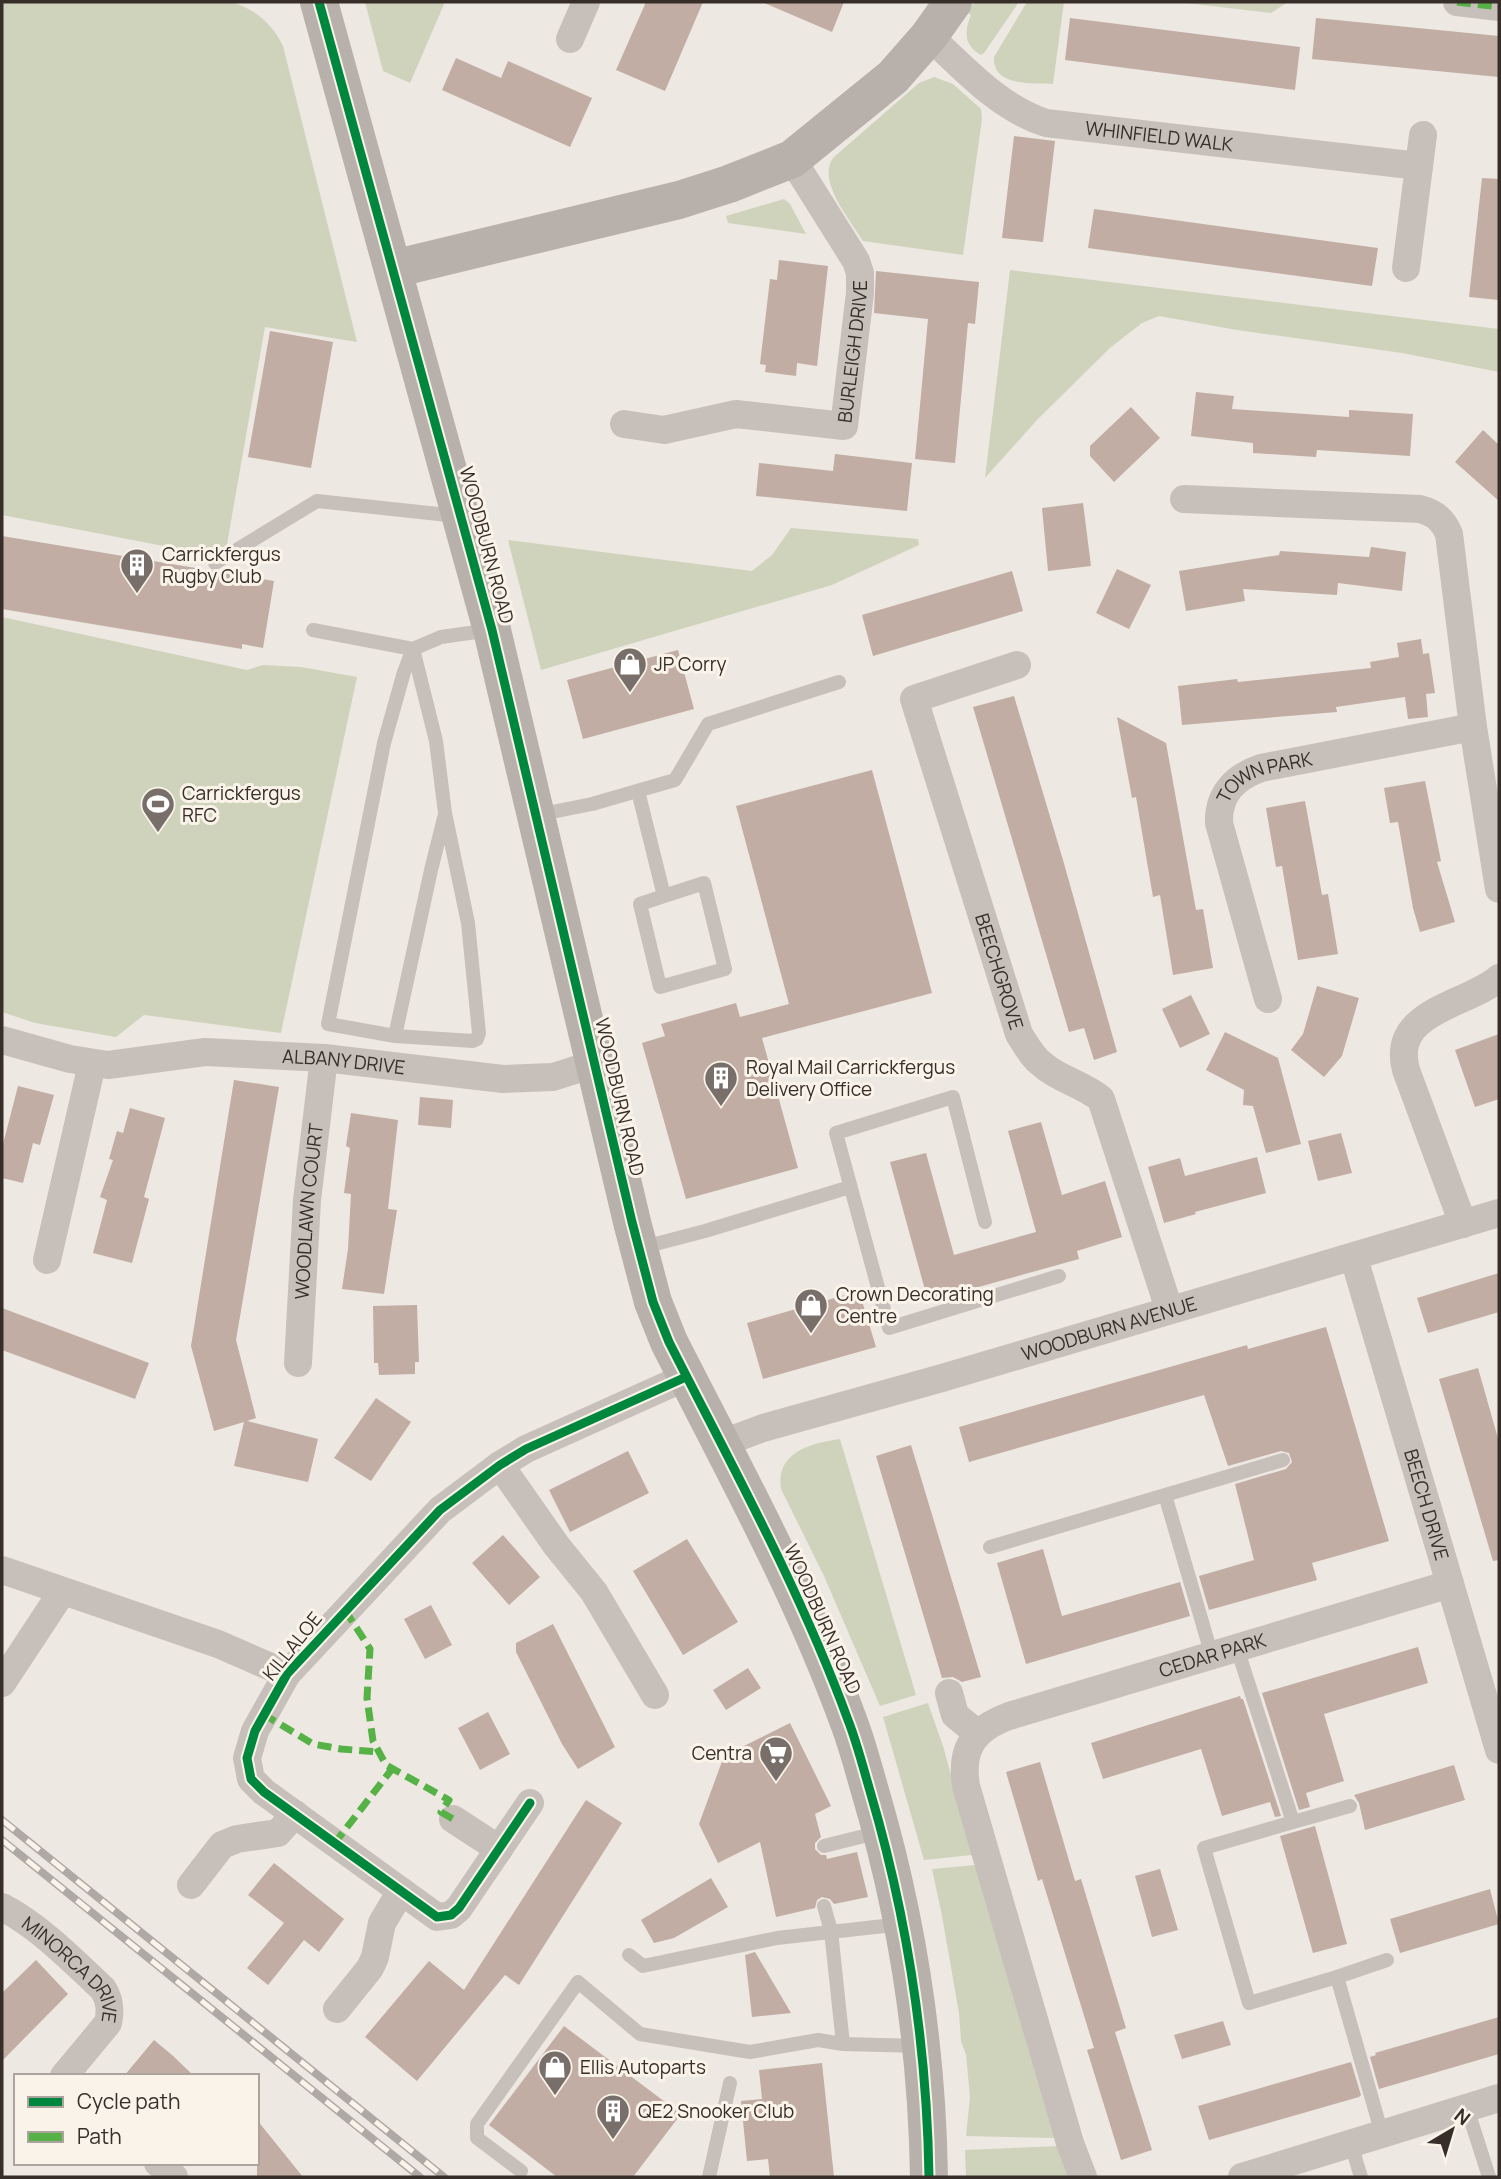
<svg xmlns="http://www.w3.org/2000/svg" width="1501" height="2179" viewBox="0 0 1501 2179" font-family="Manrope,sans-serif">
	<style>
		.green { fill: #cfd3bc }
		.building { fill: #c1ada3 }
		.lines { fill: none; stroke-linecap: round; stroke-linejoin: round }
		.lane { stroke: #c7c0ba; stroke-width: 14 }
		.street { stroke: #c7c0ba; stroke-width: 28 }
		.secondary { stroke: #b8b1ab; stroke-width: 38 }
		.rail-casing { stroke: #aea9a5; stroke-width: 8 }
		.rail { stroke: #faf3e9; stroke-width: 5; stroke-dasharray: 16; stroke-linecap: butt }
		.quiet { stroke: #56b246; stroke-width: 7; stroke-dasharray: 14 7; stroke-linecap: butt }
		.cycleway-casing { stroke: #faf3e9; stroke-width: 13 }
		.cycleway { stroke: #00873e; stroke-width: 9 }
		.labels { text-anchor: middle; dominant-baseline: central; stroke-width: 6; stroke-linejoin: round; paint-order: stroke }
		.street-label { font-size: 19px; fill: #382e29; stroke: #faf3e9 }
		.poi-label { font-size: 19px; fill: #382e29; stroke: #faf3e9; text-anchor: start }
	</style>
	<rect width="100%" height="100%" fill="#eee8e2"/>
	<path class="green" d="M2,2H230C253,7 273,24 283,46L357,342L265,327L226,550L216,556L2,515Z
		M365,2H445L410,83L383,71Z
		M974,2H1019L984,53L981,55C964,46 964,31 971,15L968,13Z
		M1027,2H1064L1053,84C1033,83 992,87 994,57Z
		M1177,2H1288L1271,13Z
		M934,77L953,84L981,109L982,119L963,255L863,241C851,221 815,179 834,157L919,83Z
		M784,199L790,204L806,234L728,223L726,216Z
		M1010,270L1499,329V372L1402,353L1237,330L1159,316L1142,323L1110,348L1037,420L985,478Z
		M791,528L918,539L919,545L832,585L541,670L508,540L752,571L772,555Z
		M2,617L247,670L263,665L301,667L357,677L281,1033L144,1015L116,1037L35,1023L2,1012Z
		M840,1439L916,1695L880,1706L824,1576L781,1489C775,1452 812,1443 840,1439Z
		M928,1703L944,1749L972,1855L924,1860L883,1717Z
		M975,1865L1054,2138L966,2136L970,2097L966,2055L961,2041L959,2013L942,1916L932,1869Z
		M1060,2146L1068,2177H966L965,2150Z"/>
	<path class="building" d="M646,2H703L665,91L616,70Z
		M762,2H844L832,32Z
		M1070,18L1300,47L1295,90L1065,60Z
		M1316,18L1499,36V77L1312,59Z
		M456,58L501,78L508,61L592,98L570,147L442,90Z
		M1014,136L1055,141L1043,242L1002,238Z
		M1482,178L1499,179V300L1469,297Z
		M1094,209L1378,248L1372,286L1088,248Z
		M779,260L828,266L817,366L797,363L796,376L765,372L766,365L760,364L770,279L777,280Z
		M876,271L979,282L975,324L968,323L955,463L915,459L928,319L874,313Z
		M270,331L333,342L311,468L248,457Z
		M1196,392L1234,396L1232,409L1349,417V410L1413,414L1410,456L1317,450L1316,457L1253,453V443L1191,436Z
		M1131,407L1160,438L1114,482L1090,456V446Z
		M1483,430L1499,445V501L1455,462Z
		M835,454L912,463L907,511L756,496L759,463L833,471Z
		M1083,503L1091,566L1048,571L1042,508Z
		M2,536L274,581L263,648L242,644V649L2,609Z
		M1371,547L1406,552L1402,591L1338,583L1337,595L1243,589L1245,601L1186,611L1179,571L1279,555L1280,551L1369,557Z
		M1117,569L1151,585L1129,629L1096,613Z
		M1012,571L1023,611L873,656L862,615Z
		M1421,639L1423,654L1429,653L1435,693L1426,694L1428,717L1408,719L1405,697L1336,707L1337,712L1182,725L1178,686L1237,679L1238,682L1371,668L1370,662L1399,657L1397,643Z
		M678,650L694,709L583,739L567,680Z
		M1014,696L1063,860L1117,1052L1094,1060L1084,1028L1069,1032L973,707Z
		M1117,717L1166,743L1196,910L1203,909L1213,968L1173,975L1160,895L1153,897L1136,797L1132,798Z
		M872,770L932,993L762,1038L798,1168L686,1199L642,1043L665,1036L661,1024L736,1003L740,1017L789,1004L736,806Z
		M1425,781L1441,861L1437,862L1455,922L1420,932L1413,908L1398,822L1390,823L1384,788Z
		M1305,801L1322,895L1328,894L1338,954L1298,960L1282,866L1276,867L1266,808Z
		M1317,986L1359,998L1342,1056L1324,1077L1291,1050L1303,1034Z
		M1191,995L1210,1034L1180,1048L1162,1009Z
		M1225,1032L1278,1058L1301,1144L1266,1153L1253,1106L1243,1105L1244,1090L1206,1070Z
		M1499,1034V1099L1475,1107L1455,1050Z
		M234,1080L279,1087L236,1340L256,1418L247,1421L318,1439L308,1482L234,1466L244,1422L214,1431L191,1346Z
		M18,1086L54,1095L40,1145L33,1143L23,1183L2,1178V1148Z
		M420,1097L453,1100L451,1128L418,1125Z
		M130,1108L165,1118L144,1197L149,1199L132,1263L93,1253L107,1200L100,1197L113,1160L109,1159L117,1131L123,1133Z
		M351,1113L398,1120L388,1209L397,1210L384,1294L342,1289L348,1249L351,1194L344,1193L350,1148L346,1146Z
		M1041,1122L1062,1195L1105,1181L1122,1237L1077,1251L1079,1259L928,1301L890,1162L926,1153L954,1255L1036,1232L1008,1131Z
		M1341,1133L1352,1173L1318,1181L1308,1141Z
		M1257,1157L1266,1193L1195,1212L1196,1214L1164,1223L1148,1167L1180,1158L1185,1176Z
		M1499,1273V1312L1428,1333L1417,1298Z
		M859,1291L876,1347L763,1379L747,1323Z
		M417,1305L419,1362H415V1374L379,1375L378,1363H374L373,1306Z
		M2,1308L149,1363L135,1399L2,1350Z
		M1326,1327L1389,1541L1312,1563L1317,1580L1209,1610L1199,1576L1254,1560L1235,1484L1286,1469L1292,1462L1289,1453L1281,1451L1228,1466L1204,1395L969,1462L959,1427L1247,1345L1248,1349Z
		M1478,1368L1499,1442V1560L1493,1561L1439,1379Z
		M376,1398L411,1422L371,1481L334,1458Z
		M911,1445L981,1677L962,1682L953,1677L942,1678L876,1456Z
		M628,1451L649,1493L570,1532L549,1490Z
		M503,1535L540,1577L509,1605L472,1563Z
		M687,1539L738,1622L683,1655L633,1571Z
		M1043,1549L1062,1616L1180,1582L1190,1616L1026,1664L997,1563Z
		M431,1605L452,1645L425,1659L404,1619Z
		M553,1624L615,1747L578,1769L562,1744L516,1652V1643Z
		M1418,1647L1428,1683L1324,1714L1344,1781L1306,1793L1310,1807L1299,1810L1262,1693Z
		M748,1668L761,1688L726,1710L713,1690Z
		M1240,1696L1241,1699H1243L1281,1816L1275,1817L1270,1802L1222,1816L1201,1749L1103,1779L1091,1743Z
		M488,1712L510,1754L480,1770L458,1728Z
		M790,1723L831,1806L815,1814L821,1837L815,1843V1849L821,1855H826L827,1859L857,1852L868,1897L834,1904L830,1899L822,1897L817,1900L815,1908L776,1917L760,1842L718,1863L699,1824L724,1756Z
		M1040,1762L1075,1881L1081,1879L1126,2028L1115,2032L1152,2150L1121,2160L1087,2050L1094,2048L1042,1879L1038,1881L1006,1772Z
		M1454,1765L1465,1800L1365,1830L1359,1803L1354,1795Z
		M586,1800L622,1823L519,1985L505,1975L417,2081L365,2037L429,1961L464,1990Z
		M1315,1826L1347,1944L1313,1953L1280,1836Z
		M274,1863L344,1919L319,1952L304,1940L268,1985L247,1968L284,1923L248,1895Z
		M1160,1869L1178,1930L1152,1937L1135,1876Z
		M711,1878L728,1907L674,1938L654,1943L641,1920Z
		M1490,1889L1499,1924L1400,1953L1390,1919Z
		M755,1952L791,2013L752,2017L745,1955Z
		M36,1960L68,1994L2,2061V1993Z
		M1499,2017V2054L1379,2089L1370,2057L1376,2055L1375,2053Z
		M1223,2021L1231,2045L1182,2059L1174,2035Z
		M564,2026L681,2114L633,2177H557L489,2125Z
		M154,2040L172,2055L194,2076H124Z
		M1351,2062L1361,2095L1359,2097L1209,2140L1198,2106Z
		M822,2063L834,2177H770L768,2159L747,2161L741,2101L762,2099L759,2070Z
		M257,2120L303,2177H257Z"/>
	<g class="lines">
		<path class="lane" d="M215,563L317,501L457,516
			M313,630L413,649L441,637L490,630
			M413,649L436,741L445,813L468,923L479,1033L477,1039L473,1041L395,1036L328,1024L384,743L404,672Z
			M638,791L664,896L704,883L725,969L660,987L640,904L664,896
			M537,815L592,804L675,780L708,724L839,682
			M395,1036L431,870L444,818
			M985,1222L953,1097L836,1133L889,1328L1059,1276
			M640,1248L705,1231L850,1187
			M1165,1495L1212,1656
			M990,1547L1283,1460
			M1237,1648L1293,1822L1204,1848L1249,2003L1337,1977L1382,2134
			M1293,1822L1350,1806
			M824,1846L880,1832
			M824,1906L831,1931L843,2044
			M629,1955L643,1966L777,1938L902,1924
			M1337,1977L1387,1960
			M1467,2108L1489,2177
			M1351,2144L1361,2177
			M521,2171L477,2138V2124L578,1982L640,2034L750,2052L818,2040L843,2044L920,2046
			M709,2177L730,2083"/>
		<g class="street">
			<path d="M1457,2L1499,7"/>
			<path id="s1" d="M929,36C965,69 999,108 1046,123L1419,166"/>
			<path d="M570,39L586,2"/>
			<path d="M1406,268L1423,135"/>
			<path id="s2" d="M624,424L664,430L736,414L844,426L860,293V273L856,261L792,159"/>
			<path d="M1184,499L1420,509C1435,513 1443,520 1449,534L1473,727L1499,889"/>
			<path id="s3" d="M1017,665L914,699L1019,1034C1026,1045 1032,1057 1043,1065C1060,1080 1083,1084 1101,1099L1169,1309"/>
			<path id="s4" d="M1268,999L1219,823C1218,794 1235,777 1261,768L1473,727"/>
			<path id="s5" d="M2,1040L70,1059L108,1065L205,1052L324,1058L503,1079L553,1077L594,1064"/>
			<path d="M1463,1224L1406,1070C1390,1010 1467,1006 1499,978"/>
			<path id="s6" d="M1354,1258L1499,1750"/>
			<path d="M47,1260L92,1064"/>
			<path id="s7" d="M298,1363L307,1200L324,1058"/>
			<path id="s8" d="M720,1444L763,1428L942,1378L1499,1213"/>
			<path d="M500,1465L556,1545L594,1592L655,1695"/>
			<path d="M2,1570L218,1644L287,1674"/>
			<path d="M2,1683L62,1592"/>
			<path d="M949,1693L955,1715L977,1733"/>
			<path d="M530,1803L459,1908L451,1915L437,1917L264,1792L251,1779L247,1758L255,1731L287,1674L440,1510L500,1465L526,1449L686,1377"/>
			<path d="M453,1819L499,1849"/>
			<path d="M191,1885L222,1845L237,1839L278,1833L295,1814"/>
			<path id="s9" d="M2,1907C40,1927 71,1959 103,1989C110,2000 111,2010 108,2023L64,2076"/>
			<path d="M337,2009L370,1968L375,1957L382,1923L401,1891"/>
			<path d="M158,2163L174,2177"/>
			<path id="s10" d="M1083,2177L1070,2143L966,1786C960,1748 974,1729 1009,1716L1450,1584"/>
			<path d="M1242,2177L1499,2098"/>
		</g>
		<path class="secondary" d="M319,2L492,630L632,1222L653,1302L669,1342C732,1466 800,1589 848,1720C857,1743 863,1767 870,1791C907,1916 927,2047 929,2177
			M393,269L679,200L729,184L792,159L893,77L929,36L953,2"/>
		<g class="rail-casing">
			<path id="rail" d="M2,1820L444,2177
				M2,1840L420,2177"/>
		</g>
		<use href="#rail" class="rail"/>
		<path class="quiet" d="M1457,2L1499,7
			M345,1610L370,1649L367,1698L373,1741L386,1765L449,1800L441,1812L453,1819
			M263,1714L313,1744L341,1749L379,1752
			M334,1844L392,1769"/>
		<g class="cycleway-casing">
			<path id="cycleway" d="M319,2L492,630L632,1222L653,1302L669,1342C732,1466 800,1589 848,1720C857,1743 863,1767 870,1791C907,1916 927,2047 929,2177
				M530,1803L459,1908L451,1915L437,1917L264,1792L251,1779L247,1758L255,1731L287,1674L440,1510L500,1465L526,1449L686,1377"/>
		</g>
		<use href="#cycleway" class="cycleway"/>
	</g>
	<defs>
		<g id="building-pin" transform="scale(1.75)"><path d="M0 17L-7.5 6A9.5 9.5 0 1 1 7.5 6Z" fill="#786f6a" stroke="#faf3e9"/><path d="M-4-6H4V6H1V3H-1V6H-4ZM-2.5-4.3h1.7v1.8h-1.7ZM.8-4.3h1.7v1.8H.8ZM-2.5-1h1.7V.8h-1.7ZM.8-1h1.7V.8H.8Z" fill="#fff"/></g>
		<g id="shop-pin" transform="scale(1.75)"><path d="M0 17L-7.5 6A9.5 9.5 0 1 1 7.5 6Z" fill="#786f6a" stroke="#faf3e9"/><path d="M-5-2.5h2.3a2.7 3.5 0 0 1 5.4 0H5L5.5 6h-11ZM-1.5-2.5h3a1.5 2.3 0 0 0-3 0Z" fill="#fff"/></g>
		<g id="stadium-pin" transform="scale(1.75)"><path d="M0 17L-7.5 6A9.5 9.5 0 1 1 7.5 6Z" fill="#786f6a" stroke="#faf3e9"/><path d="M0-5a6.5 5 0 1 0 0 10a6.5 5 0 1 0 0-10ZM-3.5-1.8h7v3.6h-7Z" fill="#fff"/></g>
		<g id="supermarket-pin" transform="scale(1.75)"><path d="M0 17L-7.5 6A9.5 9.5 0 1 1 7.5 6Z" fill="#786f6a" stroke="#faf3e9"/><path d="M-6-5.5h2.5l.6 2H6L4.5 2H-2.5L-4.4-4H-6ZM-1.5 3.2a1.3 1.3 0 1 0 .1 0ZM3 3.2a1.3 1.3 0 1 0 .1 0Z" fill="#fff"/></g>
	</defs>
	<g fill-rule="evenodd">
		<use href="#building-pin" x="137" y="565"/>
		<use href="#shop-pin" x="630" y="664"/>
		<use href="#stadium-pin" x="158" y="804"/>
		<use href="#building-pin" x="721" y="1078"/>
		<use href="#shop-pin" x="811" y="1305"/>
		<use href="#supermarket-pin" x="776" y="1753"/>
		<use href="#shop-pin" x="555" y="2067"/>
		<use href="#building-pin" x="613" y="2111"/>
	</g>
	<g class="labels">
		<g class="street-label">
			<text stroke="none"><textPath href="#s1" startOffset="261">WHINFIELD WALK</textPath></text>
			<text stroke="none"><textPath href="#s2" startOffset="298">BURLEIGH DRIVE</textPath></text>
			<text transform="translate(487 545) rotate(75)">WOODBURN ROAD</text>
			<text stroke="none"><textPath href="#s4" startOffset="257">TOWN PARK</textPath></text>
			<text stroke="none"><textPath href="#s3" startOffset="394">BEECHGROVE</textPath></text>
			<text stroke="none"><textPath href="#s5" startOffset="346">ALBANY DRIVE</textPath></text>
			<text transform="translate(620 1097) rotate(77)">WOODBURN ROAD</text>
			<text stroke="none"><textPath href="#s7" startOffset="152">WOODLAWN COURT</textPath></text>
			<text stroke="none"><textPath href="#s8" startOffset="406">WOODBURN AVENUE</textPath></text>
			<text stroke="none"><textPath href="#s6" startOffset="257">BEECH DRIVE</textPath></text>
			<text transform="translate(823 1619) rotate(66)">WOODBURN ROAD</text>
			<text transform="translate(292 1646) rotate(-51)">KILLALOE</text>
			<text stroke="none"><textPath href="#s10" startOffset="712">CEDAR PARK</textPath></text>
			<text stroke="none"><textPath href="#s9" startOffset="96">MINORCA DRIVE</textPath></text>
		</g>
		<g class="poi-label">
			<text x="162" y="554">Carrickfergus<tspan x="162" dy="22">Rugby Club</tspan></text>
			<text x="654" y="664">JP Corry</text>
			<text x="182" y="793">Carrickfergus<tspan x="182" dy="22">RFC</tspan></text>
			<text x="746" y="1067">Royal Mail Carrickfergus<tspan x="746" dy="22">Delivery Office</tspan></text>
			<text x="836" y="1294">Crown Decorating<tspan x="836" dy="22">Centre</tspan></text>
			<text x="752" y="1753" text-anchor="end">Centra</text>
			<text x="580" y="2067">Ellis Autoparts</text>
			<text x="638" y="2111">QE2 Snooker Club</text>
		</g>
	</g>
	<rect width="1501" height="2179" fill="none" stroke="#382e29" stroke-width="7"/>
	<rect x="14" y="2074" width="245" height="91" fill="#faf3e9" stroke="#aca49c" stroke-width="2"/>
	<rect x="28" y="2097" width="35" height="10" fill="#00873e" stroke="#aca49c" stroke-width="2"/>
	<text x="77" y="2109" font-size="21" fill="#382e29">Cycle path</text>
	<rect x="28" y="2132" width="35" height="10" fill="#56b246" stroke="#aca49c" stroke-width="2"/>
	<text x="77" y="2144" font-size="21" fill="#382e29">Path</text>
	<g transform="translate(1452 2130) rotate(38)" stroke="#faf3e9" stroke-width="5" paint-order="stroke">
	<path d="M0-5L12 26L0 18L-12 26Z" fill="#382e29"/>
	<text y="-10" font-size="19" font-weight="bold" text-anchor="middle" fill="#382e29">N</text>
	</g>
</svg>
